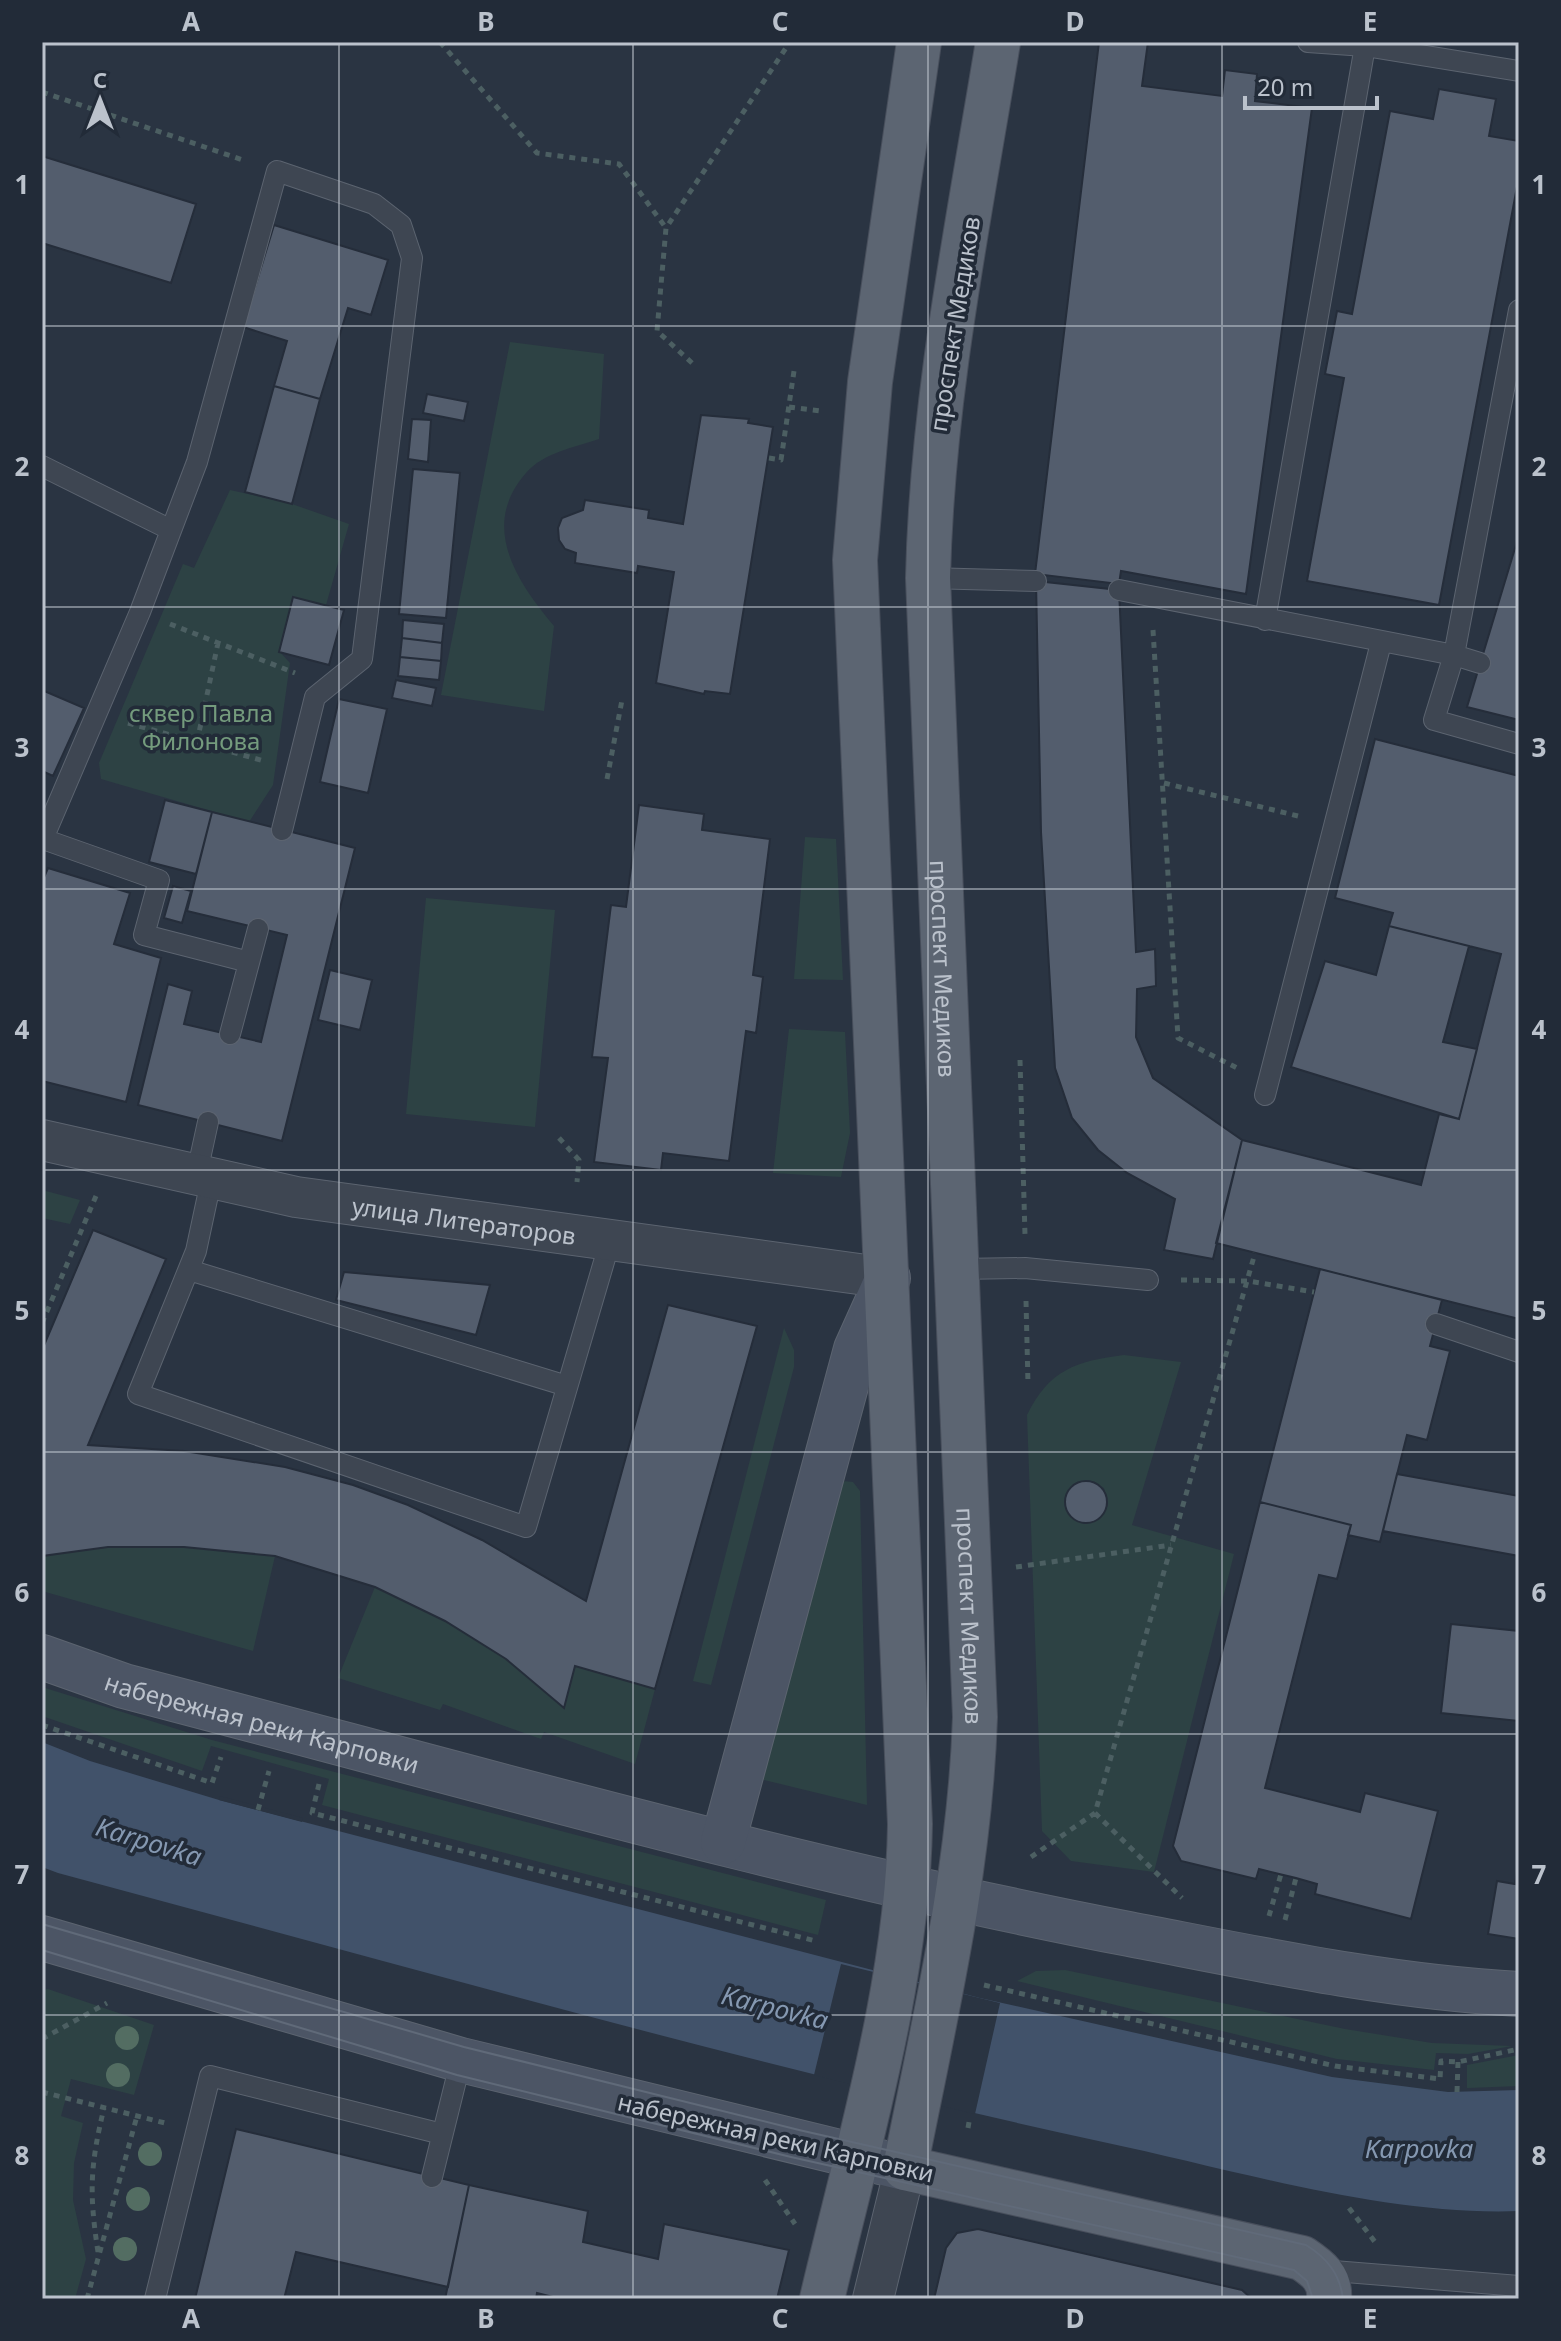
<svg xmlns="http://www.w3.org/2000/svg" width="1561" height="2341" viewBox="0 0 1561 2341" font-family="'Noto Sans',sans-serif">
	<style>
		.green { fill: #2d4244; fill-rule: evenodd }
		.water { fill: #41526a }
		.pier { fill: #2a3442 }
		.building { fill: #535d6d; stroke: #252d3a; stroke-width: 2 }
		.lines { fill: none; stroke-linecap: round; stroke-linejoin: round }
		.lane-casing { stroke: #5c6470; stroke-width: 22 }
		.street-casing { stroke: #5c6470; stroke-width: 42 }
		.secondary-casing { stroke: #5c6470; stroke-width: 46 }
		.primary-casing { stroke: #484f5c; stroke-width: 46 }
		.path { stroke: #4c5f62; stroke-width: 5; stroke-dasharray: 6 6; stroke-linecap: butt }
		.lane { stroke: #3e4652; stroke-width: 20 }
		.street { stroke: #3e4652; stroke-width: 40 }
		.secondary { stroke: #4c5565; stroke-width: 44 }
		.primary { stroke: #5c6572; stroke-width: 44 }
		.tram { stroke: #606a79; stroke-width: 2 }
		.tree { fill: #536d62 }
		.grid { fill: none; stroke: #bbc2cc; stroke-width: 2; stroke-opacity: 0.55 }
		.labels { text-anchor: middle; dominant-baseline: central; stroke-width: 7; stroke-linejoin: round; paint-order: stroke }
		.street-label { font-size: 24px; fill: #bbc2cc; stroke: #222b38 }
		.park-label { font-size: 24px; fill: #749b7d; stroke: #222b38 }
		.water-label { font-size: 26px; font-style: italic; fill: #8598b1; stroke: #222b38 }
		.neatline { fill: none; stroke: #bbc2cc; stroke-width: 3 }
		.grid-label { font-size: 26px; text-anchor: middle; font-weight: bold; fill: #bbc2cc }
	</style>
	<rect width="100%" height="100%" fill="#2a3442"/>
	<path class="green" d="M510,342L604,354L599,439C575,447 543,453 526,473C479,526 517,582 554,626L544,711L441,695Z
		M230,490L292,504L349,524L326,605L293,597L279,651L290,663L273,785L249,822L101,779L99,763L183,564L194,568Z
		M805,837L836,839L843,980L794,979Z
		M426,898L555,910L535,1127L406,1114Z
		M789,1029L845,1032L850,1133L841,1177L773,1173Z
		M42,1190L80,1200L70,1224L42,1218Z
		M784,1328L794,1350V1367L711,1685L693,1681Z
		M1124,1355L1181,1362L1132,1525L1234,1554L1154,1872L1071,1861L1042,1831L1027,1415C1049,1370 1076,1361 1124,1355ZM1089,1480L1104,1488L1108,1505L1100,1519L1084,1524L1069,1516L1065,1499L1073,1485Z
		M842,1481L853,1482L860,1491L867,1805L756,1778Z
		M108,1547H184L275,1556L253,1651L42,1591V1556Z
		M375,1587L445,1621L506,1659L563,1707L575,1666L655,1689L635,1764L544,1732L541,1739L443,1704L440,1710L338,1678Z
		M42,1687L212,1740L826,1900L818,1935L322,1805L329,1779L211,1746L202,1771L42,1716Z
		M1065,1970L1345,2029L1432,2043L1512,2046L1468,2054L1436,2053L1434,2070L1337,2059L1017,1981L1036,1971Z
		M48,1989L154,2025L134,2095L71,2079L61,2116L83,2123L74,2163L73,2200L86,2259L75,2299H42V1990Z
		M1519,2055V2086L1467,2088V2065Z"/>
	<path class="water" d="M42,1742L90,1761L219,1800L980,1998L1332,2077L1448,2092L1519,2090V2211C1384,2216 1236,2170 1103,2142C752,2066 406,1966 58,1873L42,1867Z"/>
	<path class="pier" d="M220,1796L303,1818L302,1822L219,1800Z
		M841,1964L1000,2003L975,2114L814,2075Z"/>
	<path class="building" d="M1099,42H1148L1142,86L1222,96L1225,70L1257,74L1255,101L1312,108L1246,594L1121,571L1119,584L1035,574Z
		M1439,89L1496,99L1489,136L1519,141V176L1439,605L1307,581L1344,378L1325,374L1337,311L1352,314L1390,111L1433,119Z
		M42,156L196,204L171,283L42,243Z
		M274,225L388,260L371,315L348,308L320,399L274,386L287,341L243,327Z
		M274,386L320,399L292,504L245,492Z
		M427,394L468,402L464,421L423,413Z
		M701,415L749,419L748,423L773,427L730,694L705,691L704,694L656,683L674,572L638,566L637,573L575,563L576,553L565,549L559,540L558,528L562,518L583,510L585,500L649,510L648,518L683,524Z
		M412,419L431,420L428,462L408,459Z
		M413,469L460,473L446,618L399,614Z
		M1519,535V720L1467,707Z
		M1036,581L1119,590L1136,952L1155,949L1156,986L1137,989L1136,1037L1153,1078L1242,1140L1213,1259L1164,1250L1175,1199L1127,1173L1098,1150L1072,1118L1055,1068L1041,832Z
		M293,597L344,610L329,665L279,652Z
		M403,620L444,624L442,643L402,638Z
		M402,638L442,643L441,661L400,657Z
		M400,657L441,661L439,680L398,676Z
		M396,680L436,688L432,706L392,698Z
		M42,690L84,708L53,776L42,771Z
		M339,699L387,709L368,793L320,782Z
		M1375,739L1519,776V1319L1216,1243L1242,1140L1421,1185L1439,1114L1459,1119L1501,954L1389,926L1393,913L1335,898Z
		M165,800L212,812L196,874L149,862Z
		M639,805L704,814L702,830L770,839L753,975L763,977L756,1033L746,1031L729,1161L663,1153L661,1170L594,1162L608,1058L592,1057L611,905L626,907Z
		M212,812L355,848L282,1141L138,1105L168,984L192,991L184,1024L261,1042L287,935L187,911Z
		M48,868L130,893L114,944L161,958L126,1102L42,1081V882Z
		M173,886L191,891L182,923L164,918Z
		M1389,926L1469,946L1443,1042L1477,1049L1459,1119L1291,1067L1325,961L1376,975Z
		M330,970L372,980L360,1030L318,1020Z
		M93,1230L166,1259L88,1445L184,1451L285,1467L353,1485L408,1505L482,1540L586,1601L668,1305L757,1326L655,1689L575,1666L564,1708L506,1659L445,1621L375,1587L275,1556L184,1547H108L42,1556V1350Z
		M1320,1269L1442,1300L1430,1346L1450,1351L1427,1440L1407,1435L1380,1542L1348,1535L1351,1525L1260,1502Z
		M344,1272L490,1285L476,1335L336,1300Z
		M1397,1474L1519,1496V1556L1383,1531Z
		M1065 1502a21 21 0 1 1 42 0a21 21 0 1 1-42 0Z
		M1260,1502L1351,1525L1337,1579L1319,1575L1265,1788L1360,1812L1365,1793L1438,1811L1411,1919L1315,1894L1317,1884L1296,1878L1259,1869L1256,1879L1181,1861L1173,1846Z
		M1451,1624L1519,1631V1721L1441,1713Z
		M1519,1860V1939L1488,1934L1497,1881L1515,1884Z
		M236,2129L469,2185L448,2287L296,2252L284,2299H195Z
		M469,2185L588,2211L583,2242L658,2259L664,2224L789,2250L777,2299H561L537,2293L536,2299H445Z
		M978,2229L1242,2290L1252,2299H934L946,2248L957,2233Z"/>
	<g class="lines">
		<g class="lane-casing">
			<path id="lane" d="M1308,42L1365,46L1519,71
				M42,466L171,530
				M928,578L1036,581
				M1119,590L1454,655L1519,310
				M1265,620L1365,46
				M1480,663L1454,655L1434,720L1519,744
				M43,839L159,880L144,935L249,962
				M42,841L140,612L197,462L277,171L374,204L401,225L412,258L362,659L315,697L282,830
				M230,1034L258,929
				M1265,1095L1381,643
				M196,1177L208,1122
				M211,1181L196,1251L138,1394L526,1527L611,1238
				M959,1269L1025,1268L1148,1280
				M189,1270L567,1386
				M1436,1324L1519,1352
				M432,2177L461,2060
				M1321,2270L1519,2286
				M155,2299L210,2076L442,2134"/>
		</g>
		<g class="street-casing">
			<g id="street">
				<path id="s1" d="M42,1140L296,1197L888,1278"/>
				<path d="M873,2299L905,2168"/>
			</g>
		</g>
		<g class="secondary-casing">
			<g id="secondary">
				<path id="s2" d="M42,1657L124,1686C458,1773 790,1869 1129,1934C1259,1959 1387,1987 1519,1994"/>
				<path d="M723,1842L856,1349L888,1278"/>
				<path d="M42,1938L461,2060L905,2168"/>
			</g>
		</g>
		<g class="primary-casing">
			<g id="primary">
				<path id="s3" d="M998,42C969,220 932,397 928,578L975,1717C970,1871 935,2017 905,2168L1302,2258C1317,2268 1331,2278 1329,2299"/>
				<path d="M822,2299C858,2146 908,1980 910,1824L855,560L870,382L919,42"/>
			</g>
		</g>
		<path class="path" d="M440,42L537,153L619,164L666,228
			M42,92L246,161
			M692,363L657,331L666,228L790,42
			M789,407L820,411
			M769,458L781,460L794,371
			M170,624L295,673
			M1153,630L1178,1038L1239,1069
			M128,723L264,761
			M197,742L218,643
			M607,779L622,700
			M1164,783L1302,817
			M1020,1060L1025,1235
			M559,1138L579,1160L577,1182
			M1181,1280L1248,1281L1314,1292
			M1026,1301L1028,1384
			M42,1323L96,1196
			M1016,1567L1171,1545
			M42,1725L212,1783L221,1757
			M319,1784L312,1813L816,1941
			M258,1810L269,1771
			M1095,1813L1182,1898
			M1031,1857L1095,1813L1255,1253
			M1269,1916L1281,1874
			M1285,1920L1296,1878
			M984,1985L1335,2066L1440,2079L1441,2061L1458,2062L1519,2049
			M42,2039L107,2003
			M42,2092L165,2123
			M1457,2092L1458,2062
			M968,2128L969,2122
			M765,2180L795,2224
			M1349,2208L1375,2242
			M98,2252C89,2193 90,2166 104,2108
			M87,2299L137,2116"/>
		<use href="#lane" class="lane"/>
		<use href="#street" class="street"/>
		<use href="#secondary" class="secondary"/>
		<use href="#primary" class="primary"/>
		<path class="tram" d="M42,1924L464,2047L799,2130L1306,2245C1327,2258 1340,2274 1343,2299
			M42,1950L457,2075L791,2157L1294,2270L1307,2281L1313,2299"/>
	</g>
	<g class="tree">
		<circle cx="127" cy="2038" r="12"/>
		<circle cx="118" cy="2075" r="12"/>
		<circle cx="150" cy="2154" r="12"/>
		<circle cx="138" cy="2199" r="12"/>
		<circle cx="125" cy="2249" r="12"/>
	</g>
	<path class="grid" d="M339,42V2299M633,42V2299M928,42V2299M1222,42V2299M42,326H1519M42,607H1519M42,889H1519M42,1170H1519M42,1452H1519M42,1734H1519M42,2015H1519"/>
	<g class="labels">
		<g class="street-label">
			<text transform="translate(954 324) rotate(-81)">проспект Медиков</text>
			<text stroke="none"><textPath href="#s3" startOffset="932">проспект Медиков</textPath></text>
			<text stroke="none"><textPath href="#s1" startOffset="430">улица Литераторов</textPath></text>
			<text stroke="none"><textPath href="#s3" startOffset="1580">проспект Медиков</textPath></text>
			<text stroke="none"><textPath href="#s2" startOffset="230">набережная реки Карповки</textPath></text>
			<text transform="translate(776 2137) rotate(13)">набережная реки Карповки</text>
		</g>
		<g class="park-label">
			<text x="201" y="712">сквер Павла<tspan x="201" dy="28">Филонова</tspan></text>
		</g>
		<g class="water-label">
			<text transform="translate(149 1841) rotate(17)">Karpovka</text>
			<text transform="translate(775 2007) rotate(14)">Karpovka</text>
			<text x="1419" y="2148">Karpovka</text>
		</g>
	</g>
	<rect width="1561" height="2341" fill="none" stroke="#222b38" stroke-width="88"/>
	<g transform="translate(100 100)" stroke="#222b38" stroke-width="6" paint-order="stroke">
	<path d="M0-6L14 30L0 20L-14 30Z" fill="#bbc2cc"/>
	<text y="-12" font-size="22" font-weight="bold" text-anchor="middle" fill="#bbc2cc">С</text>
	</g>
	<path d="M1245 96v12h132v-12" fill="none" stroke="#bbc2cc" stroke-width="4"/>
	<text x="1257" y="96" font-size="24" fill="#bbc2cc" stroke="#222b38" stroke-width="6" paint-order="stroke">20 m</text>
	<rect x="44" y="44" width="1473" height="2253" class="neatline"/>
	<g class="grid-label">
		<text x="191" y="31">A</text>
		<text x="486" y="31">B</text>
		<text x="780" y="31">C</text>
		<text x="1075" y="31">D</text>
		<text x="1370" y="31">E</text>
		<text x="22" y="194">1</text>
		<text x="1539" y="194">1</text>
		<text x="22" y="476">2</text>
		<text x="1539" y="476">2</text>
		<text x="22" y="757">3</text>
		<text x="1539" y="757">3</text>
		<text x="22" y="1039">4</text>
		<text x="1539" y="1039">4</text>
		<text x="22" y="1320">5</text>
		<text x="1539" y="1320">5</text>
		<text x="22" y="1602">6</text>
		<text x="1539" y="1602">6</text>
		<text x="22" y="1884">7</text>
		<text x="1539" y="1884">7</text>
		<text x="22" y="2165">8</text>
		<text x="1539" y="2165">8</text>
		<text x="191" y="2328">A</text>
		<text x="486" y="2328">B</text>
		<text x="780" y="2328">C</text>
		<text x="1075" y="2328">D</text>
		<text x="1370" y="2328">E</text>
	</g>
</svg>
